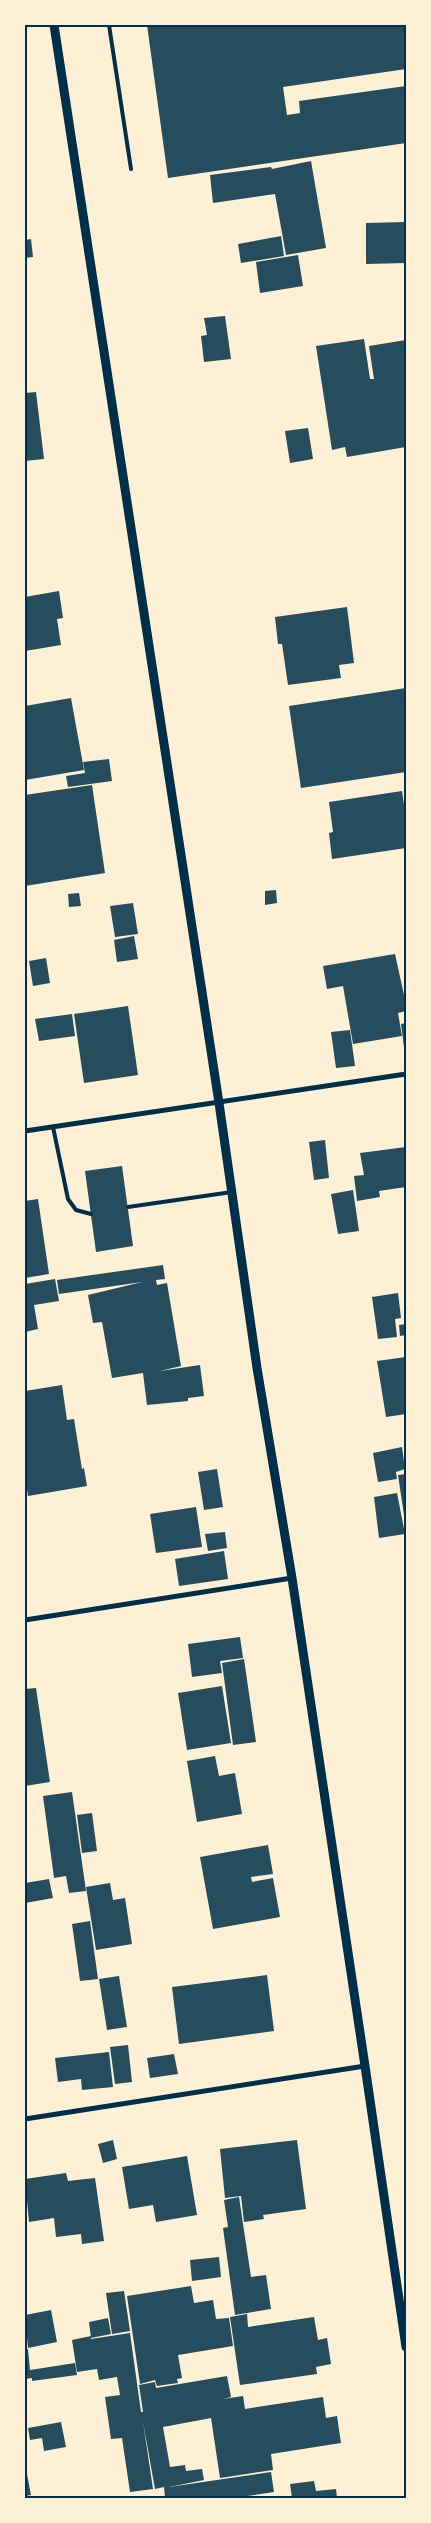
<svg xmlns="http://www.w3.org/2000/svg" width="431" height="2523" viewBox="0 0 431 2523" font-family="Commissioner,sans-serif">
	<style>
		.building { fill: #264d5e }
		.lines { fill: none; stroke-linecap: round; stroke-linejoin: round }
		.service { stroke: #003049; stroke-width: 4 }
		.minor { stroke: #003049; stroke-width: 5 }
		.tertiary { stroke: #003049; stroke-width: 9 }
		.neatline { fill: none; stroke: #003049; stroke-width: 2 }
	</style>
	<rect width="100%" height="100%" fill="#fdf0d5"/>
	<path class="building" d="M147,25H406V69L283,87L287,115L300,113L299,101L406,86V143L168,178Z
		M311,161L326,248L286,255L275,194L213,203L210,175L271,167L272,169Z
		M406,222V263L366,264V223Z
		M281,236L284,256L241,263L238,244Z
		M31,239L33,257L25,258V240Z
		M298,255L303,286L260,293L256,262Z
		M225,316L231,359L204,362L201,336L207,335L204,318Z
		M364,339L370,379H374L369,346L406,340V447L347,457L345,447L332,450L316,346Z
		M36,392L44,459L25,461V393Z
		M308,428L313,459L290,463L285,431Z
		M59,591L63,618L57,619L61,645L25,651V597Z
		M347,607L354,663L339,665L341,678L288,685L282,644H278L275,617Z
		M406,688V772L301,788L289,706Z
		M71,698L84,770L25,780V706Z
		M109,759L112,781L68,787L66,776L85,773L83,762Z
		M92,785L105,873L25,886V795Z
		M402,791L406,818V848L332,859L329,833L333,832L329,802Z
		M276,890L277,903L265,905V891Z
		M79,893L81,906L69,907L68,894Z
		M133,903L138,934L115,937L110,906Z
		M134,936L138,959L117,962L114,940Z
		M395,954L406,1004V1011L398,1013L402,1036L353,1044L343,986L327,989L323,966Z
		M46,958L50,983L33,986L29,961Z
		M128,1006L138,1075L84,1083L74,1014Z
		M72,1014L75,1036L39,1041L35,1019Z
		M406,1023V1055H405L401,1024Z
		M350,1030L355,1066L336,1068L331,1032Z
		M325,1140L329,1178L314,1180L309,1142Z
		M406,1147V1187L379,1191L380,1197L357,1201L354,1176L364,1175L360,1153Z
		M122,1166L133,1246L96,1252L85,1171Z
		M353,1190L359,1231L338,1234L331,1194Z
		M38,1199L49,1274L25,1278V1201Z
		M163,1265L165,1279L156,1280L157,1285L167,1283L181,1366L160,1371L200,1365L204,1396L188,1398V1401L147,1405L143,1373L112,1378L102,1322L93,1323L88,1295L142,1282L59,1294L57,1280Z
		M55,1279L59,1301L34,1305L38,1329L25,1332V1284Z
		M398,1293L401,1318L395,1319L397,1337L378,1339L372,1297Z
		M406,1324V1335L400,1336L399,1325Z
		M406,1357V1414L386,1417L377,1361Z
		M62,1385L67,1420L74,1419L82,1469L84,1468L87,1486L28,1496L25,1475V1391Z
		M402,1447L405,1469L396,1472L397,1479L378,1482L373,1453Z
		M217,1469L223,1507L204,1510L198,1472Z
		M406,1474V1522H405L398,1475Z
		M397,1493L405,1534L379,1538L374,1497Z
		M196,1507L202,1547L156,1553L150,1514Z
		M225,1532L227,1548L208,1551L205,1534Z
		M224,1551L228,1579L179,1586L175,1559Z
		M240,1637L243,1658L220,1661L222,1673L192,1677L188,1644Z
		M244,1659L256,1742L233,1745L222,1663Z
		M222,1686L231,1743L187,1750L178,1693Z
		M36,1688L50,1782L25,1786V1689Z
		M215,1756L219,1776L235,1773L242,1814L197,1822L187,1761Z
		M72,1792L86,1891L69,1893L66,1876L54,1878L43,1796Z
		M92,1813L97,1851L82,1853L77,1815Z
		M268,1845L273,1874L251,1877L252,1882L273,1878L280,1917L213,1929L200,1857Z
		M49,1879L53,1898L25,1903V1883Z
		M110,1883L113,1900L125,1898L132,1944L96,1950L86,1887Z
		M90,1921L98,1979L80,1981L72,1924Z
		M267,1975L274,2031L179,2044L172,1987Z
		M119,1976L127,2027L107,2030L99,1979Z
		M128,2045L132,2082L115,2084L110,2047Z
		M109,2052L113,2087L82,2090L81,2079L58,2082L55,2058Z
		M174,2054L178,2074L150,2078L147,2058Z
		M113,2140L117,2159L103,2163L98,2144Z
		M297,2140L306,2209L263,2215L264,2219L244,2222L241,2196L225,2198L220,2149Z
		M187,2156L197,2215L156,2222L153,2205L129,2209L122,2167Z
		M66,2173L68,2181L95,2178L104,2241L82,2244L81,2234L56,2237L54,2218L29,2222L25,2179Z
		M239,2197L251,2277L266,2275L271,2309L235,2315L223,2228L228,2227L224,2200Z
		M219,2257L221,2277L192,2281L190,2260Z
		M191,2286L194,2303L213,2300L216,2319L229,2318L233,2346L178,2355L182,2378L177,2379L178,2383L157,2386L155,2380L140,2384L127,2296Z
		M124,2291L130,2331L112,2334L106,2293Z
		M51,2310L57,2342L28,2348L25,2315Z
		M247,2314L248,2327L314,2317L318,2340L327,2338L331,2364L316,2367L317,2374L240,2385L230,2317Z
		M108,2318L111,2334L91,2338L89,2322Z
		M130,2333L141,2412H143L139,2385L155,2382L156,2388L227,2376L231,2397L223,2399L243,2396L245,2409L323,2397L326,2418L337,2416L341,2443L271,2454L273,2470L220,2478L211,2418L163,2427L170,2467L185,2465L186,2471L202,2469L204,2480L169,2487L271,2472L274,2492L233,2498H165L164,2487L155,2489L143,2422L153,2489L130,2492L122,2438L111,2439L105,2397L120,2395L117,2377L99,2380L97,2369L77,2372L72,2340L91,2336V2339Z
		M28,2349L30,2370L75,2363L77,2375L32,2381V2378L25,2379V2350Z
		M61,2422L66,2447L44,2451L42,2438L30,2440L28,2428Z
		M25,2464L31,2495L25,2496Z
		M314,2481L316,2491L336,2489L337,2498H292L290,2484Z"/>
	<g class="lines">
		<path class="service" d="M109,25L131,169
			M53,1127L68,1199L76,1210L91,1214
			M128,1207L232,1192"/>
		<path class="minor" d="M25,1131L406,1074
			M25,1620L292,1578
			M25,2119L365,2066"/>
		<path class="tertiary" d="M54,25L219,1103L257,1368L292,1578L365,2066L406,2347"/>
	</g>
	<rect width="431" height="2523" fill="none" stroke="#fdf0d5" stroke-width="52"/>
	<rect x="26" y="26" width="379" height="2471" class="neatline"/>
</svg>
